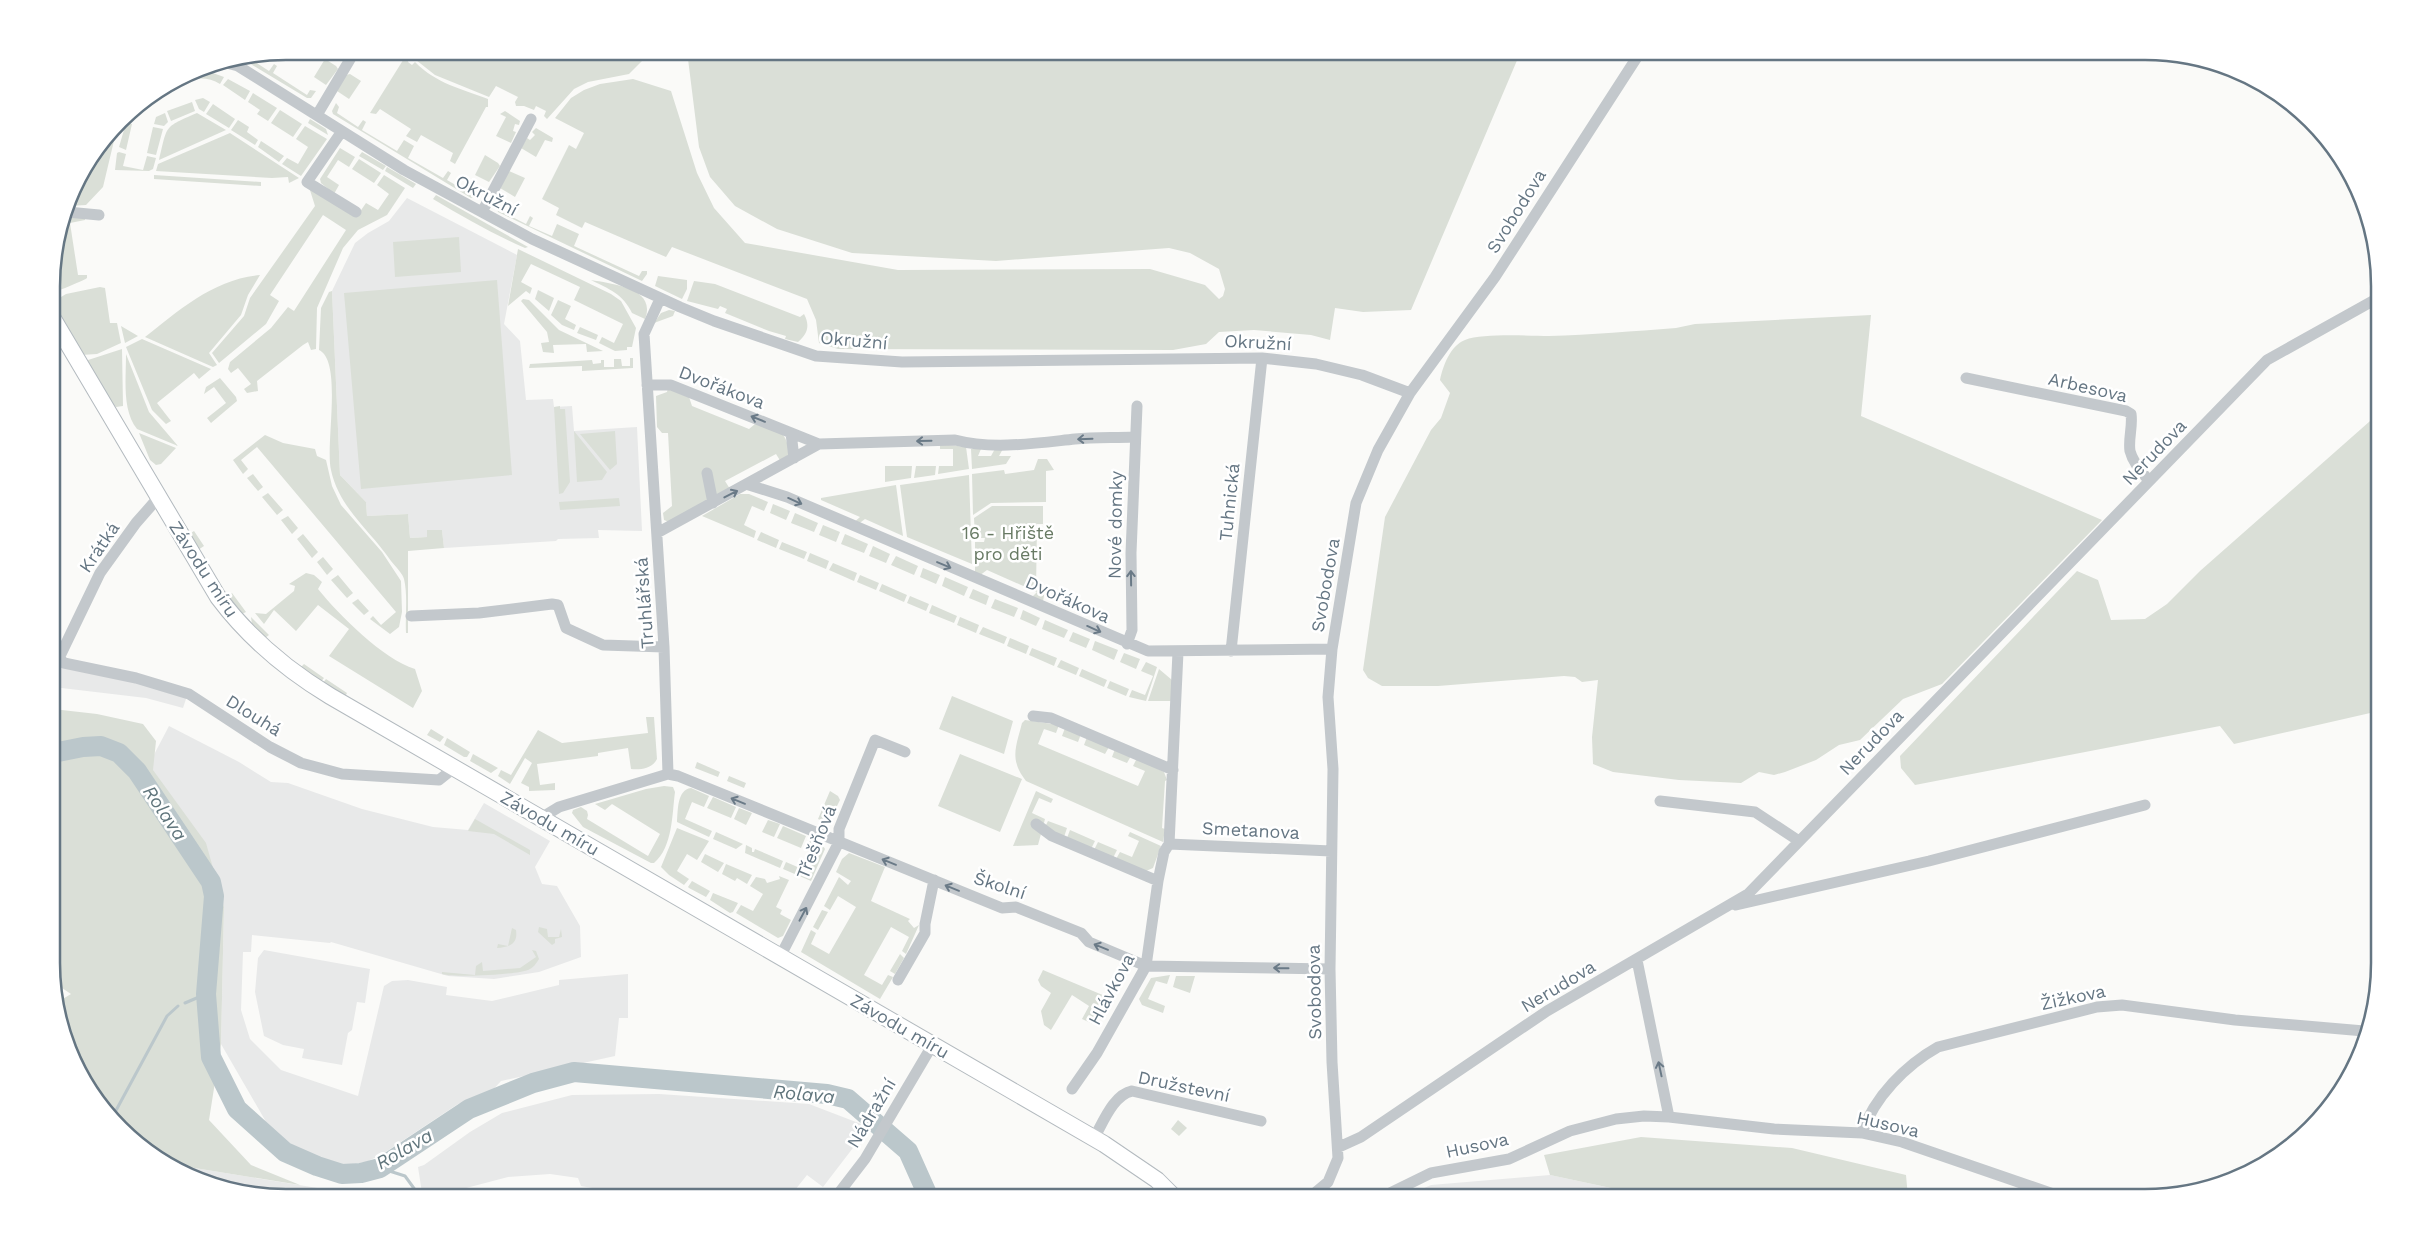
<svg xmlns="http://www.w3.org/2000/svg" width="2431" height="1249" viewBox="0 0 2431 1249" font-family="'Work Sans',sans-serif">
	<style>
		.built { fill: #e8e9e9 }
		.green { fill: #dadfd7 }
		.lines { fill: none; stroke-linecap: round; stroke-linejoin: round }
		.stream { stroke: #bbc7cb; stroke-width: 3 }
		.river { stroke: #bbc7cb; stroke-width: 20 }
		.secondary-casing { stroke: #b3babf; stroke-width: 18 }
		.street { stroke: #c3c8cc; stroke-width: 11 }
		.secondary { stroke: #fff; stroke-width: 16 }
		.rail { stroke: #a2aab0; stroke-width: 3; stroke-dasharray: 8 4; stroke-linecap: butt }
		.oneway { stroke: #6a7a87 }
		.labels { text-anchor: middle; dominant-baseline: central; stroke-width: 5; stroke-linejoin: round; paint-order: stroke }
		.street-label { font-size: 18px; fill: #657683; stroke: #fff }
		.park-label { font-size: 18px; fill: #687a64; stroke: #fff }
		.water-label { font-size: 19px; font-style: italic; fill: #60757c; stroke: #fff }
		.rim { fill: none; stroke: #657683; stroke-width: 2.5 }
	</style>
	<rect width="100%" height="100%" fill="#fafaf8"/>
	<path class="built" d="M407,198L517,255L504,324L520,341L526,400L553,399L554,407L572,406L574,431L637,427L642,531L598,530L599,538L558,539L556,541L444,548L442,530H427V537L410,538L408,514L367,516L366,502L340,475L332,291L355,243L368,233L389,221Z
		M53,651L54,666L162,687L187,696L183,708L146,698L53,687Z
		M169,726L239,762L271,782L288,783L362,809L433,827L468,830L484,803L550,841L535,867L542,884L557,886L580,926L581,957L539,972L494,979L448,976L331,942L330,943L252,935L251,952H243L241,1010L250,1039L281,1070L358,1096L384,986L392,981L408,980L447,987L446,995L492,1001L559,985V980L628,974V1018H619L615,1056L501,1081L490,1093L458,1104L381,1155L366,1162L346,1165L327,1162L284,1141L269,1127L221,1044L224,907L216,882L147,768Z
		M264,950L370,969L365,1003L357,1002L352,1030L348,1033L342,1065L302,1058L304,1049L283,1045L264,1036L255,992L258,958Z
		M659,1094L809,1104L869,1127L823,1187L807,1175L795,1190L787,1192V1198H648L581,1186L578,1178L550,1174L508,1177L451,1192L422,1193L418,1167L424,1165L470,1132L502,1113L572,1095Z
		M170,1164L367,1196L412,1198H286L182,1174Z
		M1550,1175L1653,1197H1404L1431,1185Z"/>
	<path class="green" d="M361,51H379L373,61L362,55Z
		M421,51H652L629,74L588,82L574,89L547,119L544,116L546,111L536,106L534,110L524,106H516L515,102L518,97L496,86L489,97L435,75L416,60Z
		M687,51H1521L1411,310L1363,312L1335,308L1330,340L1311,335L1254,330L1219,332L1206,344L1173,350L838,349L819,343L816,320L807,299L672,247L666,257L585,222L582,228L556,215L559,208L542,199L569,145L576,149L584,133L555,118L571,98L584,90L600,84L633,79L671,91L697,173L714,208L745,243L898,270L1150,269L1205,285L1219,299L1223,296L1225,289L1219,269L1190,253L1169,248L996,261L852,253L777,229L735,206L710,177L699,147Z
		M406,52L410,55L408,62L412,65L415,62C437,84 460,88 488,99V107H486L455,164L450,161L453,153L421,135L417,142L406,136L411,129L380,109L376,114L370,113L405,57Z
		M249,58L269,71L274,64L277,66L273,73L307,95L310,90L316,91L311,98H307L244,60Z
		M325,59L336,66L338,69L326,85L314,77Z
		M199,68L224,77L220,84C209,77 196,77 185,82L183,77Z
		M350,74L361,81L349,99L337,91L346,75Z
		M228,79L250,91L245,100L223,85Z
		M253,93L277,108L268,121L257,114L260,110L248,102Z
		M203,98L210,102L204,112L199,109L195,100Z
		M144,102L135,112L133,121L125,118L131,110Z
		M192,102L195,111L171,121L167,111Z
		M336,103L339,107L337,113L358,127L363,120L366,122L362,130L397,151L404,140L414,146L408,158L443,178L448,171L451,173L447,180L471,194L474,188L480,189L475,197L471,198L333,114L332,111Z
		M213,104L235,119L229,128L206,114Z
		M280,110L302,124L293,137L271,123Z
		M505,111L520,121L519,125L515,124L513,131L516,132L511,143L496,136L506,117L500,114Z
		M165,113L168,122L164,126L154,124L156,117Z
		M197,113L226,130L159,160C168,124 163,128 197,113Z
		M310,119L326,129L328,135L308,123Z
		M238,120L249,127L247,132L258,140L255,145L231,130Z
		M126,123L132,124L126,150L119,147Z
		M305,126L327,139L301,176L282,164L287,158L298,164L308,147L296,139Z
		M153,127L163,129L156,155L147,153Z
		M117,128L103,187L86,205L69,206L76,182Z
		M536,128L553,138L552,142L545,140L536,157L521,148L527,138L530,140L535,135L532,132Z
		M230,133L299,178L289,183L288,177L272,178L156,171L158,164Z
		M261,141L284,156L279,162L258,147Z
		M340,148L355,157L349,167L338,160L327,177L339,185L334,194L321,183L320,179Z
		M119,152L126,154L123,166L143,170L147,156L156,158L153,169L149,171L115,170L117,153Z
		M362,152L386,166L383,170L359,156Z
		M485,155L498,163L500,166L489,182L475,175Z
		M359,159L381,173L374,183L352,169Z
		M387,167L416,184L413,188L385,171Z
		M509,171L525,178L515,197L500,188Z
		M154,175L261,182V186L154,179Z
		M384,175L405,188L387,215L358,230L343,248L317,308L316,349L311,350L308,342L303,345L257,381L258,391L247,393L244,389L251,384L238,368L231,373L228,369L230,362L271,328L288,307L294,311L346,230L323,215L270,295L279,301L266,324L219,363L212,353L244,316L250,298L315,206L309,187L357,216L366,203L378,210L389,194L377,185Z
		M436,195L528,247L525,248C493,234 463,217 433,199Z
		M501,201L505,203L501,211L526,224L530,216L533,218L529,226L552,236L557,224L579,234L574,246L639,276L642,271H647V274L642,281L498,212L497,208Z
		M66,216L85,217V220L70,223L78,275H87V278C85,280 58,291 52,293V270Z
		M459,237L461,272L395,277L393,242Z
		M518,249L611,294L621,301L636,328L632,347H627V350L615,351L599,343L602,337L614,343L623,324L574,300L580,287L531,264L521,282L532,288L530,294L526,291L508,306Z
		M260,275L248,295L241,315L209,353L217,365L213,367L145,337C179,310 214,279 260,275Z
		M658,276L687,280V289L682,299L655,286Z
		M497,280L512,475L361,489L344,293Z
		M591,280C613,284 657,288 645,319L632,313C623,294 609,289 591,280Z
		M694,281L715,284L800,317L804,314C810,325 808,334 798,342L785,339L786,336L769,331L725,313L727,309L720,306L718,309L687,301Z
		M100,287L105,288L110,323H117L121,343L97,354L81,355L55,310L56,300L66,294Z
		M538,290L554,298L549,311L535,299Z
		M332,291L340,475L366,502L367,516L408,514L410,538L427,537V530H442L444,548L408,551V633H406C405,616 408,596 404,579C403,574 395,566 391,561C370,530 339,508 331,470C325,445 343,361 319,350L321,308L329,292Z
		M523,299L529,300L559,330L603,351L587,352L586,344L553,345L554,353L543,352L541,343L549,342L547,332L521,301Z
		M558,300L571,306L565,319L576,325L574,330L562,325L551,315Z
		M669,310L675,311L673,316L654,323L661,313Z
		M1871,315L1861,416L2102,520L1942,684L1903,699L1860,740L1839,745L1816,760L1785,772L1774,775L1759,772L1741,783L1679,780L1613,772L1593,764L1592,737L1598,680L1582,682L1575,677L1564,676L1438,686H1382L1368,678L1363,670L1385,517L1431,430L1441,418L1450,393L1440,380C1443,366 1450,346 1465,340C1483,333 1529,336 1549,336C1591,335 1634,331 1676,328L1695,324Z
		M121,326L138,336L125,343Z
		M580,327L598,335L596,340L577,333Z
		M142,339L211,369L199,379L194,373L157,403L171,421L166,424L152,410L126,347Z
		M122,349L123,406L116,407L108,400L85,361Z
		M126,354L149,412L178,446L137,429C122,410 126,380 126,354Z
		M630,358H633V368L582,371V366L529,368L530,364L592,360L593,364L601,363V360H604V367H614V359H621L622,366H630Z
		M220,378L236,397L237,401L211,423L207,418L226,403L214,387L204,394L206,387Z
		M668,388L688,394L692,406L749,429L755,424C776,431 787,428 789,454L781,462L776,454L725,481L730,489L669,522L664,520L663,513L672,506L668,433H662L657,427L656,396L667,392Z
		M560,406V409H565L570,482L563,493L559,494L554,407Z
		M2378,414L2379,711L2234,744L2220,726L1915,785L1901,768L1900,756L2077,571L2098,580L2111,620L2145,619L2167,604L2200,571Z
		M574,431L607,472L602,480L577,482Z
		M615,431L617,464L610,470L580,434Z
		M139,433L176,448L161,464L156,465L150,460Z
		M265,435L283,443L315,449L317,456L326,460L332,486L341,505L382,552L401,581L402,612L399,627L390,634L370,619L373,616L381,625L396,612L257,447L241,460L248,469L243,474L233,460Z
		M940,444L966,447L969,469L938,474L939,466H953V449H940Z
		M996,447H1004L999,456H1011L1006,464L972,469L971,449H981L978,456H991Z
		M1038,459H1047L1054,470L1046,471V502L991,503L973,515L972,474L1004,470L1005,474L1034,470Z
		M885,466H912L911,478L885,482Z
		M916,466H936L935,475L914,478Z
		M253,474L263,487L258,491L247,478Z
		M969,475L972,564L907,537L900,485Z
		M896,485L903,536L865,519L857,525L852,524L860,517L821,500V498Z
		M268,493L283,510L277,515L262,497Z
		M740,494H749L768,502L764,511L752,506L744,525L756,531L754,538L702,516Z
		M619,498L620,506L560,510L559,502Z
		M773,504L790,511L786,520L770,513Z
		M992,506H1043V524H1037L1036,590L1045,591L1043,601L1030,599L1037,592L987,570L979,576H975V542H984L985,538H975L974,518Z
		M795,513L818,523L814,532L791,523Z
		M288,516L298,528L292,534L281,520Z
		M823,525L840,532L836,542L819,535Z
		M186,526L191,533L194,531L204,546L198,550L184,527Z
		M761,532L779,540L776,548L757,540Z
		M303,534L318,552L312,558L297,539Z
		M845,534L868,544L864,553L841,544Z
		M782,542L807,552L804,559L779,549Z
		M873,546L890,554L886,563L869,556Z
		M810,553L829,561L826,569L807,561Z
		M896,556L918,566L914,575L891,565Z
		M323,557L333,569L327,575L317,562Z
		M833,563L857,573L854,581L829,570Z
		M923,568L940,575L936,584L920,577Z
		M306,573L314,575L322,582L318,589C339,615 383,659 415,669L422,691L413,708L329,656L349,629L318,605L296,631L274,610L264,624L255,613L266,614L294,591L295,586L289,584Z
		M338,575L353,593L347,598L331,580Z
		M860,575L879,583L876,590L857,582Z
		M945,577L968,587L964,596L942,586Z
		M882,584L907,595L904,602L879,591Z
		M973,589L989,596L986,605L969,598Z
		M232,593L246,612L242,614L227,597Z
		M910,596L929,604L926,611L907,603Z
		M358,599L369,611L364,615L352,603Z
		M995,599L1018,608L1014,617L991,608Z
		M932,605L957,616L954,623L929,613Z
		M1023,610L1040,618L1036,626L1020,619Z
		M251,617L269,635L265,638L252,625Z
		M960,617L979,625L976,633L957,625Z
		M1045,620L1068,630L1064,638L1042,629Z
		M983,627L1007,637L1004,644L979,634Z
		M1073,632L1090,639L1086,648L1069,641Z
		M1010,638L1029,646L1026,654L1007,646Z
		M1095,641L1118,650L1114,660L1092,650Z
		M1032,648L1057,658L1054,666L1029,655Z
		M1124,653L1140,659L1136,669L1120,662Z
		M1061,660L1079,668L1076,675L1057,667Z
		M1146,662L1157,667L1146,701L1129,697L1132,690L1145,695L1153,676L1141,671Z
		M304,664L324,678L320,683L300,668Z
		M1082,669L1107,680L1104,687L1079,676Z
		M1159,669L1172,680L1174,701H1148Z
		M326,679L347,693L345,697L322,684Z
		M1110,681L1129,689L1126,696L1107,688Z
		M952,696L1013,721L1004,754L939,729Z
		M53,709L97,714L143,724L156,741L153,770L206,843L224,907L221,1044L209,1120L251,1165L300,1185L170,1164L100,1106L69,1053L56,1003L71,994L53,982Z
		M646,717H654L657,759C652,769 640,770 631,769L628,748L598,753V756L537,764L540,785L555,783V790L529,791V787L521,783L532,763L525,758L510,784L498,776L501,770L511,775L538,730L562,743L648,733Z
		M1025,720L1059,725L1056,733L1044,729L1038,744L1138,786L1145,771L1133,766L1137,758L1164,772L1167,780L1165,781L1162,828L1165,829L1163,842L1026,781C1009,759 1016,747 1022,723Z
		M1065,728L1081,734L1078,742L1062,736Z
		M431,729L444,737L440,742L427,735Z
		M1087,737L1109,747L1105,754L1084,745Z
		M447,738L470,752L467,757H464L444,745Z
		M1115,749L1131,756L1127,763L1112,757Z
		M473,754L498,768L491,773L470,761Z
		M960,754L1022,779L1000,832L938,806Z
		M697,762L720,772L718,777L695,768Z
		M729,776L746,783L744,788L727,781Z
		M664,786L673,787L675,792C672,814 673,847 654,863H651L583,827L572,813L573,810L581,807L587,811L588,815L587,819L648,856L660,834L612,804L605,810L595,804L646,789Z
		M691,788L709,796L704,807L692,802L685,819L712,831L709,837L677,822C678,810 677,790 691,788Z
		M830,791L838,796L840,800L836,808H830L829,811L833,816L831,821L827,823L818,819Z
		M1036,791L1053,799L1051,803L1039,798L1032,813L1045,819L1038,845L1013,846Z
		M713,797L736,807L731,818L707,808Z
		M739,808L752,813L746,825L734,819Z
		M475,819L530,850V855L494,834L468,831Z
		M768,820L780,824L774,837L762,832Z
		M1048,821L1067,828L1064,837L1045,827Z
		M783,826L806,836L801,848L777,838Z
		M677,828L709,841L697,860L687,854L677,871L689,879L684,885L669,875L661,867Z
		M1070,830L1095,841L1091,849L1067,838Z
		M716,832L743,844L736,849L713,839Z
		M1130,832L1161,846L1153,868L1146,871L1116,859L1120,852L1132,857L1139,841L1128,836Z
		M810,837L822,844L825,849L811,881L783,869L786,862L809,872L816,855L804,849Z
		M1098,842L1117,850L1113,858L1094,850Z
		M746,845L752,848V852H754L755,849L783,861L780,868L745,853Z
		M849,853L885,867L871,901L910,919L908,921L914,928L919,925L906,954L902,951L909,937L891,927L864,975L882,985L888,975L893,977L880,999L801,952L811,930L816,933L811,944L829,954L856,907L838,896L830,910L824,906L839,877L848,885L851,881L836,872L842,859Z
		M705,854L724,863L718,872L701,862Z
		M726,864L752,875L747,884L737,878L735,881L722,874Z
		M779,876L789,880L776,907L782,910L780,914L791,920L783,936L778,938L736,913L741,905L753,911L763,894L750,886L756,877L765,879L767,883L780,879Z
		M692,881L710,891L706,897L689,888L688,887Z
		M713,893L738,903L733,912L730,913L710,900Z
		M822,910L828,912L818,930L813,927Z
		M539,927L547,929L548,937H559L561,929L562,937L555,939V943L552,945L538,932Z
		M512,928L516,930C518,944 510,947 497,948L498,944L508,946Z
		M532,950L536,951L539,959C536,964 533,968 528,970C514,975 456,978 442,974V972L475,975L476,966L482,962L483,971L520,968L536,957Z
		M900,954L904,958L895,974L890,971Z
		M1043,970L1105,996L1108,999L1093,1024L1082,1019L1089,1006L1072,995L1051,1030L1044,1025L1041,1011L1051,993L1041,986L1038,980Z
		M1170,975L1167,984L1156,981L1148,999L1165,1006L1163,1013L1142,1005L1139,999L1151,978Z
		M1176,976H1195L1190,993L1173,987Z
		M1178,1120L1187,1128L1179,1136L1171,1129Z
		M1641,1137L1792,1148L1906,1175L1908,1197H1653L1550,1175L1544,1155Z"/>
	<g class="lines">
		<path class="stream" d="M185,1003L206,994
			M113,1116L167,1016L178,1006
			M380,1168L405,1176L421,1198"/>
		<path class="river" d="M53,753L83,747L101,746L119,753L137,771L211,882L214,896L206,994L211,1057L237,1109L285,1152L317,1166L342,1174L361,1173L380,1168L469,1109L533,1083L574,1072L827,1094L848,1099L908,1151L929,1198"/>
		<g class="secondary-casing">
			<path id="secondary" d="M52,317L218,597C248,637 287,670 330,696L1104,1144L1157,1180L1175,1198"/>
		</g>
		<path class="street" d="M227,63L238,66L404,170L532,239L680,307L714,321L816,356L902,362L1262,358L1316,364L1362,375L1410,393
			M317,115L355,51
			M342,131L307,182L356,212
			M67,212L99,215
			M482,212L531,119
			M1966,378L2126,411L2131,414C2133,426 2128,439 2130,451C2133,463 2142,472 2149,481
			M647,385H671L819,444
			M791,433L794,458
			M707,473L713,503
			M749,485L787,497L1148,651L1332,649
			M158,498L136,523L100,573L59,658L64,663L136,678L189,694L270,747L301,763L342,774L439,780L454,768
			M657,533L819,444L955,440C993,450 1037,443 1075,439C1095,437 1115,438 1134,437
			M411,616L479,613L552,604L558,605L566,628L603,645L664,647
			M1127,644L1132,630L1131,553L1137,406
			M1231,651L1262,358
			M1033,716L1051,718L1173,770
			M668,774L678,776L1002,908L1016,907L1081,933L1089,942L1146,966L1330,969
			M1660,801L1755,812L1799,841
			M541,818L559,807L668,774L664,647L644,334L660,299
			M1036,824L1052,836L1158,881
			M1169,844L1331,851
			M1736,905L1929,861L2145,805
			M780,957L839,842V829L875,740L905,752
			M1637,960L1669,1117
			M898,980L925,933V924L934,880
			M1072,1089L1097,1053L1146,966L1158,881L1164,852L1169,844L1178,652
			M1862,1133C1874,1097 1906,1065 1938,1047L2097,1007L2122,1005L2235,1020L2364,1031
			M1094,1138C1103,1123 1113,1095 1132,1091L1261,1121
			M1339,1147L1361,1137L1547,1011L1748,894L2267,360L2378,298
			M1310,1197L1328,1182L1338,1158L1332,1062L1330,969L1333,769L1328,697L1332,649L1356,503L1378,450L1410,393L1495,277L1641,51
			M1382,1197L1431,1173L1509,1159L1570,1131L1616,1119L1644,1116L1669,1117L1774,1129L1862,1133L1902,1142L2062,1197
			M835,1198L865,1159L933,1044"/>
		<use href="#secondary" class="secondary"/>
		<path class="rail" d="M261,1192L290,1198"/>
	</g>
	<defs><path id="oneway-shaft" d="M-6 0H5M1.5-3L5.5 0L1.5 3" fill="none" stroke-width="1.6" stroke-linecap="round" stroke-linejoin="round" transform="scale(1.25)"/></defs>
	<g class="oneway">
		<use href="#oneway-shaft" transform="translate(758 419) rotate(-158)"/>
		<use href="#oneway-shaft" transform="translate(1085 439) rotate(178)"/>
		<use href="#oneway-shaft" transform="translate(924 441) rotate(179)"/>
		<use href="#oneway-shaft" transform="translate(731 494) rotate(-27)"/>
		<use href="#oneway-shaft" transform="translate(795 501) rotate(24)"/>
		<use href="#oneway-shaft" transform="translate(944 565) rotate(23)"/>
		<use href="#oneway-shaft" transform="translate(1131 578) rotate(-91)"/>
		<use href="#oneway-shaft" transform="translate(1094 629) rotate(24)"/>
		<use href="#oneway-shaft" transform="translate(738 801) rotate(-158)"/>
		<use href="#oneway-shaft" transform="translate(889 862) rotate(-158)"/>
		<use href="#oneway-shaft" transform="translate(952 888) rotate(-158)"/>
		<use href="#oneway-shaft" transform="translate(803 914) rotate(-62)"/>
		<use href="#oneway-shaft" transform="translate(1101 947) rotate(-158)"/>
		<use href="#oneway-shaft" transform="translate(1281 968) rotate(-179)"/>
		<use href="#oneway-shaft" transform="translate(1660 1069) rotate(-102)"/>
	</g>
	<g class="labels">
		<g class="street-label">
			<text transform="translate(487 195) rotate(28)">Okružní</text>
			<text transform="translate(1516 211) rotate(-58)">Svobodova</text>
			<text transform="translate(854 340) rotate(5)">Okružní</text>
			<text transform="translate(1258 342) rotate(3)">Okružní</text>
			<text transform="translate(722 387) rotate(21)">Dvořákova</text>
			<text transform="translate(2088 387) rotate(13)">Arbesova</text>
			<text transform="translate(2154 452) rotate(-46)">Nerudova</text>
			<text transform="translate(1229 502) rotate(-84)">Tuhnická</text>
			<text transform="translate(1115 525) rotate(-89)">Nové domky</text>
			<text transform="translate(99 547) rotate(-56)">Krátká</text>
			<text transform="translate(204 569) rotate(57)">Závodu míru</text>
			<text transform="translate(1325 585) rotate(-80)">Svobodova</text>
			<text transform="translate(1068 599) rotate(24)">Dvořákova</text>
			<text transform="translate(644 603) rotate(-94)">Truhlářská</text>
			<text transform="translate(254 715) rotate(32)">Dlouhá</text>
			<text transform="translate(1871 742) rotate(-46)">Nerudova</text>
			<text transform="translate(550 823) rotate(30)">Závodu míru</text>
			<text transform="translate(1251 830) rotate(3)">Smetanova</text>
			<text transform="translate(816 842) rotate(-68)">Třešňová</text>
			<text transform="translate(1000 885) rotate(18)">Školní</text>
			<text transform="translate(1558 986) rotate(-31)">Nerudova</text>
			<text transform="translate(1111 989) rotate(-62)">Hlávkova</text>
			<text transform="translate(1314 992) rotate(-91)">Svobodova</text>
			<text transform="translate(2073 997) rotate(-12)">Žižkova</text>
			<text transform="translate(900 1026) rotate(30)">Závodu míru</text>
			<text transform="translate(1184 1086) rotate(12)">Družstevní</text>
			<text transform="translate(871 1113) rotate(-59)">Nádražní</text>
			<text transform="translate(1888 1124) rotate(13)">Husova</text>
			<text transform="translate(1477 1145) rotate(-12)">Husova</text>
		</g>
		<g class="park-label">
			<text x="1008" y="532">16 - Hřiště<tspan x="1008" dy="21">pro děti</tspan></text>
		</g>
		<g class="water-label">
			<text transform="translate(165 813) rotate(56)">Rolava</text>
			<text transform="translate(804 1094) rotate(5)">Rolava</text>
			<text transform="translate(404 1149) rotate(-30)">Rolava</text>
		</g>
	</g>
	<path d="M0 0H2431V1249H0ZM286 60H2145A226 226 0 0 1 2371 286V963A226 226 0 0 1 2145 1189H286A226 226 0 0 1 60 963V286A226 226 0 0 1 286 60Z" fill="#fff" fill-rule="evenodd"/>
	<path class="rim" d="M286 60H2145A226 226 0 0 1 2371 286V963A226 226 0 0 1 2145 1189H286A226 226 0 0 1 60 963V286A226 226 0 0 1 286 60Z"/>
</svg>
